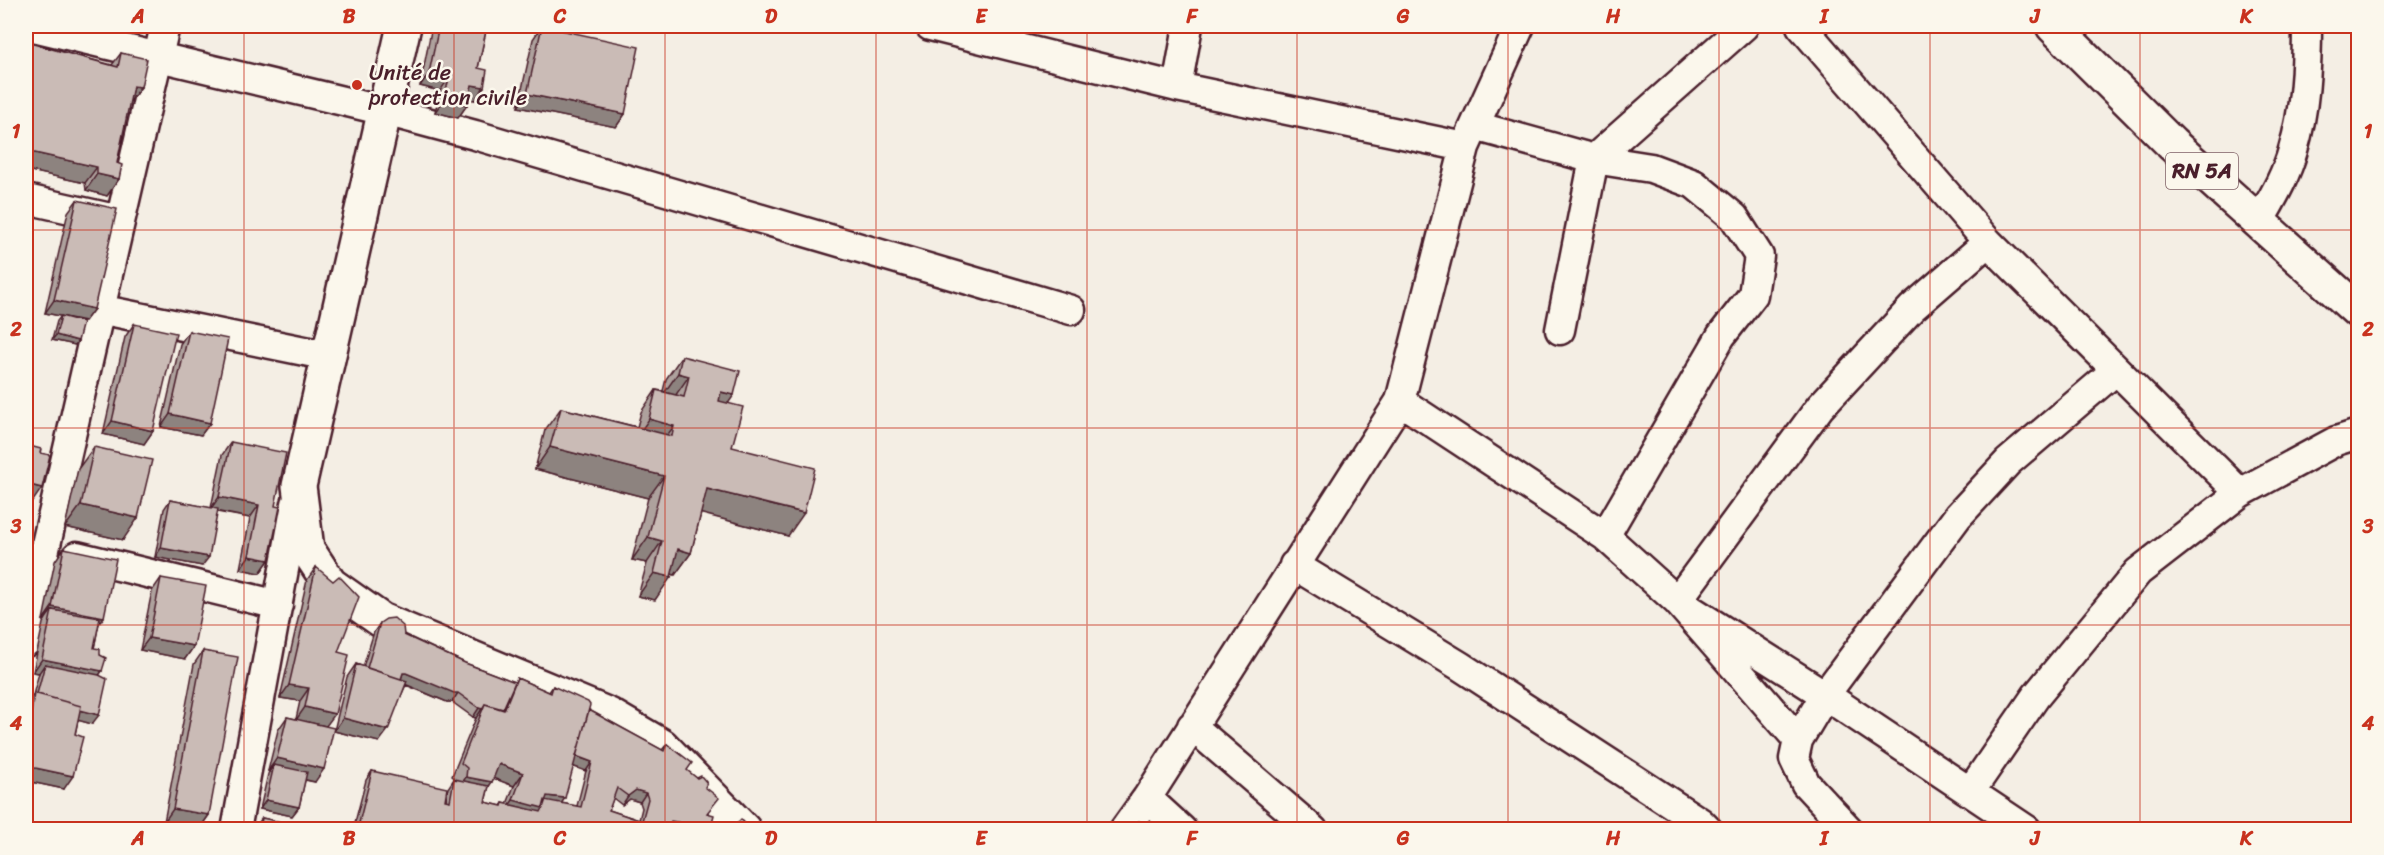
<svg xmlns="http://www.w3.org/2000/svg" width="2384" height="855" viewBox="0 0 2384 855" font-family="Sriracha,sans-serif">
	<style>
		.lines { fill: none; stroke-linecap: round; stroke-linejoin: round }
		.minor-casing { stroke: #4a1f2b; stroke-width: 33 }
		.major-casing { stroke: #4a1f2b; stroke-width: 38 }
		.minor { stroke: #fbf7ec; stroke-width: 28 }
		.major { stroke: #fbf7ec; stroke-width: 33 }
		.wall { fill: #aea19d; stroke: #4a1f2b; stroke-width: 1.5; fill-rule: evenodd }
		.shaded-wall { fill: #8d837f; stroke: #4a1f2b; stroke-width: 1.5 }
		.building { fill: #cabbb6; stroke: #4a1f2b; stroke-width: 1.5; fill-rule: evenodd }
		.grid { fill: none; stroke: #c8321e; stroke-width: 1.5; stroke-opacity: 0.55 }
		.poi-dot { fill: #c8321e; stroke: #fbf7ec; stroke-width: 2 }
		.labels { text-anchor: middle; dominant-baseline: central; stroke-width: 5; stroke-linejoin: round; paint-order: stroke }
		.shield { fill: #fbf7ec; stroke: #7f6065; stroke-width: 1.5 }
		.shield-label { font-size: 21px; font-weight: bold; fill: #4a1f2b }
		.poi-label { font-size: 22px; fill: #4a1f2b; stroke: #fbf7ec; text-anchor: start }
		.neatline { fill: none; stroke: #c8321e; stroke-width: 2 }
		.grid-label { font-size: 20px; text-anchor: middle; font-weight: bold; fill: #c8321e }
	</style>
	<rect width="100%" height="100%" fill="#f4eee4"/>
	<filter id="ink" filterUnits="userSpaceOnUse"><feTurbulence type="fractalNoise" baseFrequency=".0167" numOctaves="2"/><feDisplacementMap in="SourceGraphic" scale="12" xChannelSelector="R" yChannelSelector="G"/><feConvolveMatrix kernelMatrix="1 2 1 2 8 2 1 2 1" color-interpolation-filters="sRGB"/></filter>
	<g filter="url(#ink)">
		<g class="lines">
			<g class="minor-casing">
				<path id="minor" d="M29,26L385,111L475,135L1071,310
					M930,26L1177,87L1188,26
					M1801,26L1988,242L2240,493
					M1177,87L1465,147
					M1475,126L1594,159L1651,168L1694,184L1734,217L1759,256L1753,295L1721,336L1605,536
					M26,199L106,217
					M2259,222C2272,199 2286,176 2293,150C2305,110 2307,67 2307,26
					M99,309L329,356
					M1560,330L1594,159L1744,26
					M1400,401L1605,536L1677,601L1825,695L2027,830
					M77,556L278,605
					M1294,565L1460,666L1700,822L1708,830
					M26,642L45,549L165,26
					M1192,726L1313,830
					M1798,740L1677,601L1820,407L1912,308L1988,242
					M1970,792L2036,696L2138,572L2240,493L2336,441L2358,434
					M1147,798L1182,830
					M236,830L296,504
					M1124,830L1147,798L1400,401L1465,147L1520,26
					M1849,830L1806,784L1794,759L1798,740L1825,695L1958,516L2008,462L2115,371"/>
			</g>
			<g class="major-casing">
				<path id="major" d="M404,26L299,486L307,549L330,584L381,620L609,715L662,746L744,830
					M2053,26L2172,144L2358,311"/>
			</g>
			<use href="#minor" class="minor"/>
			<use href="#major" class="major"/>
		</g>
		<path class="wall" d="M432,26H487L478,68L475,100L468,99L467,105L458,118L435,112L440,91L420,86Z
			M542,26L625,114L616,127L518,107L533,39Z
			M26,42L112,65L121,53L141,87L129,103L117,163L119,179L107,196L86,190L85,183L26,170Z
			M77,200L94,309L85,321L45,313L68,212Z
			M61,316L78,341L75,345L52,340L57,321Z
			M134,324L153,431L144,444L103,434L125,337Z
			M189,331L210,423L201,435L161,427L180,344Z
			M682,356L728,404L732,447L788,536L701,513L691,553L675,575L671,574L655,600L638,596L647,563L632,560L648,498L535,469L545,430L561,408L637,427L641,412L656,390L663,391L666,379Z
			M231,442L275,506L269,560L260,573L240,569L250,518L217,512L202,566L155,557L164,509L170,500L211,508L222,455Z
			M94,447L123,540L65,527L78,469Z
			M64,548L99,623L94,648L100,655L102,671L99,675L92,724L78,720L64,789L26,781V706L33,695L39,673L33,672L43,623L45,620H43L55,561Z
			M316,567L338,652L326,726L315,782L305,780L299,807L292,816L260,809L268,774L269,772L268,771L278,730L287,717L296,719L300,701L280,698L307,580Z
			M161,578L194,646L185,659L140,650L152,591Z
			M380,623L465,663L515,682L517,678L549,692L553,686L589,710L662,750L667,744L687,771L705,787L710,830H353L366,780L372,771L446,800L448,788L454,779L457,780L452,776L476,718L473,717L452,702H447L406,685L379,742L334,731L347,677L356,664L363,667L374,632ZM573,766L586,771L577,806L561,803ZM494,778L514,786L507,804L503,803L501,806L485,802L489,786ZM613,798L622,805L630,799L640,802L642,808L639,820L609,810Z
			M203,651L209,815L200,828L164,822L194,664Z
			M262,818L318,830H255L256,826Z"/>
		<path class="shaded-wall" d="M429,73L449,78L440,91L420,86Z
			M472,85L484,87L475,100L463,98Z
			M133,86L141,87L129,103Z
			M527,94L625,114L616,127L518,107Z
			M444,99L467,105L458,118L435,112Z
			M26,151L97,167L85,183L26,170Z
			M97,174L119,179L107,196L86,190Z
			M54,300L94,309L85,321L45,313Z
			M56,335L78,341L75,345L52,340Z
			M678,373L689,376L673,399L662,396Z
			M721,392L734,395L718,418L706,414Z
			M170,414L210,423L201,435L161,427Z
			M649,419L674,426L658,448L633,442Z
			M112,421L153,431L144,444L103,434Z
			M550,447L664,476L648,498L535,469Z
			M26,484L42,488L33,501L26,499Z
			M707,489L804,513L788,536L691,511Z
			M219,497L259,505L250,518L210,510Z
			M81,505L138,518L123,540L65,527Z
			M648,537L662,541L647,563L632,560Z
			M161,548L209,557L202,566L155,557Z
			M678,549L691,553L675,575L662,572Z
			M249,556L269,560L260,573L240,569Z
			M654,573L671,577L655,600L638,596Z
			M52,607L104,617L95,629L52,610L45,620H43Z
			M149,638L194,646L185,659L140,650Z
			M42,659L102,671L93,684L45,664L39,673L33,672Z
			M403,673H406L458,693L452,702H447L400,682Z
			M289,685L309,688L300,701L280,698Z
			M36,699L99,715L92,724L32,708Z
			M305,707L335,714L326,726L296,720Z
			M479,708L482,709L476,718L473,717Z
			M343,718L388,730L379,742L334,731Z
			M575,756L592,762L586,771L569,765Z
			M277,758L324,769L315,782L272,772L274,765L269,772L268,771Z
			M499,764L523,773L514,786L490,777Z
			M26,766L73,776L64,789L26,781Z
			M466,777L492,782L483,795L457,790Z
			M636,790L646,793L640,802L630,799L622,805L628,796Z
			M547,796L565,798L556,811L504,813L513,800Z
			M266,800L299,807L292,816L260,809Z
			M173,809L209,815L200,828L164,822Z
			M671,821L678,822L672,830H665Z
			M359,823L384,830H354Z
			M677,826L693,830H674Z"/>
		<path class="building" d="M439,26H487L478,68L487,70L484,87L472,85L467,105L444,99L449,78L429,73Z
			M542,26L639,47L625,114L527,94Z
			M26,42L118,67L121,53L147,59L141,87L133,86L117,163L122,165L119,179L97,174V167L26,151Z
			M77,200L117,209L94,309L54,300Z
			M26,220L28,221L26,234Z
			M61,316L83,322L78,341L56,335Z
			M134,324L176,333L153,431L112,421Z
			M189,331L228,339L210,423L170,414Z
			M682,356L740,371L734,395L721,392L719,401L743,407L732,447L815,468L804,513L707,489L691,553L678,549L671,577L654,573L662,541L648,537L664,476L550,447L561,408L672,436L674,426L649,419L656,390L684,397L689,376L678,373Z
			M231,442L286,453L275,506L280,507L269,560L249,556L259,505L219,497Z
			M26,445L41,449L40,453L50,455L42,488L26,484Z
			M94,447L152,460L138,518L81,505Z
			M170,500L218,509L209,557L161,548Z
			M64,548L116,559L104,617L52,607Z
			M316,567L333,581L339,576L359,597L338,652L349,655L335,714L305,707L309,688L289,685Z
			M161,578L206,586L194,646L149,638Z
			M52,610L100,618L94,648L100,649V655L106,658L102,671L42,659Z
			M394,618L403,626L404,635L465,663L515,682L503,709L485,704L482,709L479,708L458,693H454L406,673H403L401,679L367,668L380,623L386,619Z
			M203,651L238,657L209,815L173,809Z
			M45,664L99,675L107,679L99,715L80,710L81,706L37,694Z
			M356,664L407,681L388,730L343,718Z
			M517,678L551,693L553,686L588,702L590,705L565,798L547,796L543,808L513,800L523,773L499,764L492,782L466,777L467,768L461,763L485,704L504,710Z
			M34,693L81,706L75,734L83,737L73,776L26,766V750Z
			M589,710L664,751L667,744L692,763L687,770L697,778L701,776L707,783L705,787L719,798L707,813L714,815L710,830H693L677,826L678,822L671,821L669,830H384L359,823L372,771L447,788L445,800L450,801L454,779L489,786L485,802L502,806L503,803L541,812L543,808L545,800L581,807L592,762L576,756ZM617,788L628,796L636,790L646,793L648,799L642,821L609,810Z
			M287,717L334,728L324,769L277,758Z
			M274,765L307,772L299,807L266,800Z
			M28,791L31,830H26V792Z
			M262,818L318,830H260Z
			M741,819L751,830H730Z
			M1139,821L1151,830H1133Z
			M155,827L167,830H154Z"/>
	</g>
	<path class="grid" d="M244,26V830M454,26V830M665,26V830M876,26V830M1087,26V830M1297,26V830M1508,26V830M1719,26V830M1930,26V830M2140,26V830M26,230H2358M26,428H2358M26,625H2358"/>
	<circle class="poi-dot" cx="357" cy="85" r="6"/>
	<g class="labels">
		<rect class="shield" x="2166" y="153" width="72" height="36" rx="4.5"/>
		<g class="shield-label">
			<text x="2202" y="171">RN 5A</text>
		</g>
		<g class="poi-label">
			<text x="369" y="72">Unité de<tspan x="369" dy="25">protection civile</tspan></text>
		</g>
	</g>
	<rect width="2384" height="855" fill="none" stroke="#fbf7ec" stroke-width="66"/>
	<rect x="33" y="33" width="2318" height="789" class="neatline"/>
	<g class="grid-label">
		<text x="138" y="23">A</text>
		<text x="349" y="23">B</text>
		<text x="560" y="23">C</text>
		<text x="771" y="23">D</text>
		<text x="981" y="23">E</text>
		<text x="1192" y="23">F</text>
		<text x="1403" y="23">G</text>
		<text x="1613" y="23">H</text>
		<text x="1824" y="23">I</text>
		<text x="2035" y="23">J</text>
		<text x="2246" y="23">K</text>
		<text x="16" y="138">1</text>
		<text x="2368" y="138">1</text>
		<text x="16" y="336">2</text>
		<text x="2368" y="336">2</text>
		<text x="16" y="533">3</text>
		<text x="2368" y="533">3</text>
		<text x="16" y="730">4</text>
		<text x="2368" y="730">4</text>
		<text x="138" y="845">A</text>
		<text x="349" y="845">B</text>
		<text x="560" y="845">C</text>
		<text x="771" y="845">D</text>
		<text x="981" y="845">E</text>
		<text x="1192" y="845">F</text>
		<text x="1403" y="845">G</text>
		<text x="1613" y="845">H</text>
		<text x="1824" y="845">I</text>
		<text x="2035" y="845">J</text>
		<text x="2246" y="845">K</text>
	</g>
</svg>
